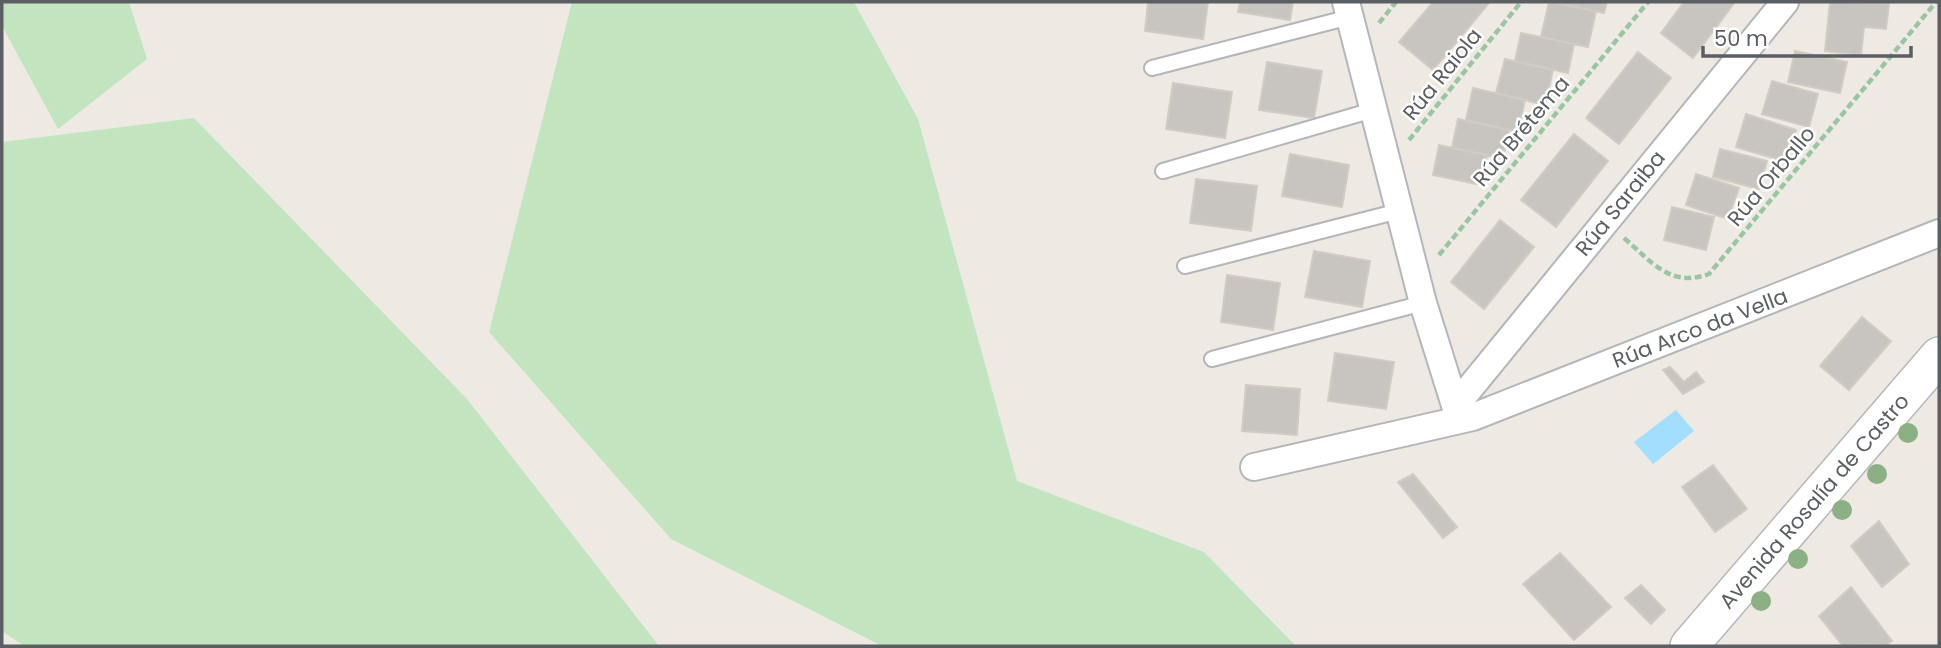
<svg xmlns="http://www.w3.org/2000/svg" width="1941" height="648" viewBox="0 0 1941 648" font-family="Poppins,sans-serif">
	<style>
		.green { fill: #c2e5bf }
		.water { fill: #a2defe }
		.building { fill: #c8c5c0; stroke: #d2cbc1; stroke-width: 2 }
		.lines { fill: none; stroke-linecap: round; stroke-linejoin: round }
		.lane-casing { stroke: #b3b6ba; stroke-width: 18 }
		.street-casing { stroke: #b3b6ba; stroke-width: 30 }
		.secondary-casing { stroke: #b4b8bd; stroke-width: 40 }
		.path { stroke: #98c6a1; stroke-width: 4.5; stroke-dasharray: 7 3.5; stroke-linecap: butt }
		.lane { stroke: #fff; stroke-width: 14 }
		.street { stroke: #fff; stroke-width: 26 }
		.secondary { stroke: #fff; stroke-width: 37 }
		.tree { fill: #8ab083 }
		.labels { text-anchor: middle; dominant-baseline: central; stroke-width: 5; stroke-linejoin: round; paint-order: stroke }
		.street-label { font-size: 21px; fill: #5b5f63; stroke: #fff }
	</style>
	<rect width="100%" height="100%" fill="#eeeae3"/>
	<path class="green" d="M2,2H129L147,59L58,129L2,26Z
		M572,2H854L918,119L1017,481L1204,552L1296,646H882L671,539L489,332Z
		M194,118L467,399L659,646H24L2,631V142Z"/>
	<path class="water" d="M1676,410L1694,431L1653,464L1634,442Z"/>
	<path class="building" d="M1148,2H1208L1203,39L1145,31Z
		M1240,2H1293L1290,20L1238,12Z
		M1433,2H1490L1433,70L1399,42Z
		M1549,2L1596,11L1588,47L1541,37Z
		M1564,2H1607L1604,13L1563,4Z
		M1684,2H1735L1693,58L1661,33Z
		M1830,2L1889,4L1886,29L1864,27L1861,55L1825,51Z
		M1521,33L1574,44L1568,73L1515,61Z
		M1795,51L1847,62L1840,93L1788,82Z
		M1638,52L1671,78L1619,144L1586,118Z
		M1505,59L1553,70L1545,105L1496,93Z
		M1267,62L1322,71L1314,118L1259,110Z
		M1772,81L1818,94L1809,127L1762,114Z
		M1173,83L1232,92L1225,138L1166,129Z
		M1473,88L1525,100L1518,132L1466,120Z
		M1746,114L1796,130L1786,162L1736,147Z
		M1458,119L1509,130L1503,158L1452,148Z
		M1574,134L1608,161L1556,227L1521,200Z
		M1439,145L1487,155L1481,185L1433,175Z
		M1720,149L1767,161L1759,189L1713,177Z
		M1290,154L1349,165L1342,207L1282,196Z
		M1696,174L1739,188L1728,219L1686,205Z
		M1196,179L1257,186L1251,231L1190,223Z
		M1672,207L1714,217L1706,250L1664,240Z
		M1500,220L1534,247L1484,309L1451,282Z
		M1314,251L1370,261L1362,307L1305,297Z
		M1227,275L1280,283L1273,330L1221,322Z
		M1862,317L1891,341L1849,390L1820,366Z
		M1335,353L1394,362L1386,409L1328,401Z
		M1670,367L1684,382L1696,372L1704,382L1683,394L1663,370Z
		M1246,385L1300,389L1297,435L1242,431Z
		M1713,465L1747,509L1715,532L1682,487Z
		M1413,474L1457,527L1443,538L1398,482Z
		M1879,521L1909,564L1882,587L1851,546Z
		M1560,553L1611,607L1574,640L1523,584Z
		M1641,585L1665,610L1651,624L1625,598Z
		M1851,587L1892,641L1885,646L1869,644L1843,646L1819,616Z"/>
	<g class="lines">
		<g class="lane-casing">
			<path id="lane" d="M1152,68L1350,17
				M1163,171L1373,110
				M1185,266L1399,211
				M1212,359L1423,303"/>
		</g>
		<g class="street-casing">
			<path id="street" d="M1346,2L1423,303L1459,418
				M1456,405L1785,2
				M1254,467L1473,417L1939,233"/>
		</g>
		<g class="secondary-casing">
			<path id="secondary" d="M1689,646L1939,356"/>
		</g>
		<path class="path" d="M1379,23L1396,2
			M1409,140L1521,2
			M1624,238C1652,262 1670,288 1709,274L1936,2
			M1439,255L1648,2"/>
		<use href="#lane" class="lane"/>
		<use href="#street" class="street"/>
		<use href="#secondary" class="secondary"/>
	</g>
	<g class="tree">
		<circle cx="1908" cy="433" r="10"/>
		<circle cx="1877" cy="474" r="10"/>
		<circle cx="1842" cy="510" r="10"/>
		<circle cx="1798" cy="559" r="10"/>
		<circle cx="1761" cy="601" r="10"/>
	</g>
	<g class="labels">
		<g class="street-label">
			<text transform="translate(1442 74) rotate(-51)">Rúa Raiola</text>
			<text transform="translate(1521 131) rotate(-50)">Rúa Brétema</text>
			<text transform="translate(1771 176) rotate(-50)">Rúa Orballo</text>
			<text transform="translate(1620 203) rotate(-51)">Rúa Saraiba</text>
			<text transform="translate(1700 328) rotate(-21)">Rúa Arco da Vella</text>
			<text transform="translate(1814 501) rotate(-49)">Avenida Rosalía de Castro</text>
		</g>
	</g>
	<rect width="1941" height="648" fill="none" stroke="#5b5f63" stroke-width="7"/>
	<path d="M1703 46v10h208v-10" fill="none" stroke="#5b5f63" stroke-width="3.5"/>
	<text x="1714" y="46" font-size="21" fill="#5b5f63" stroke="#ffffff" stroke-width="5" paint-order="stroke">50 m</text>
</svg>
